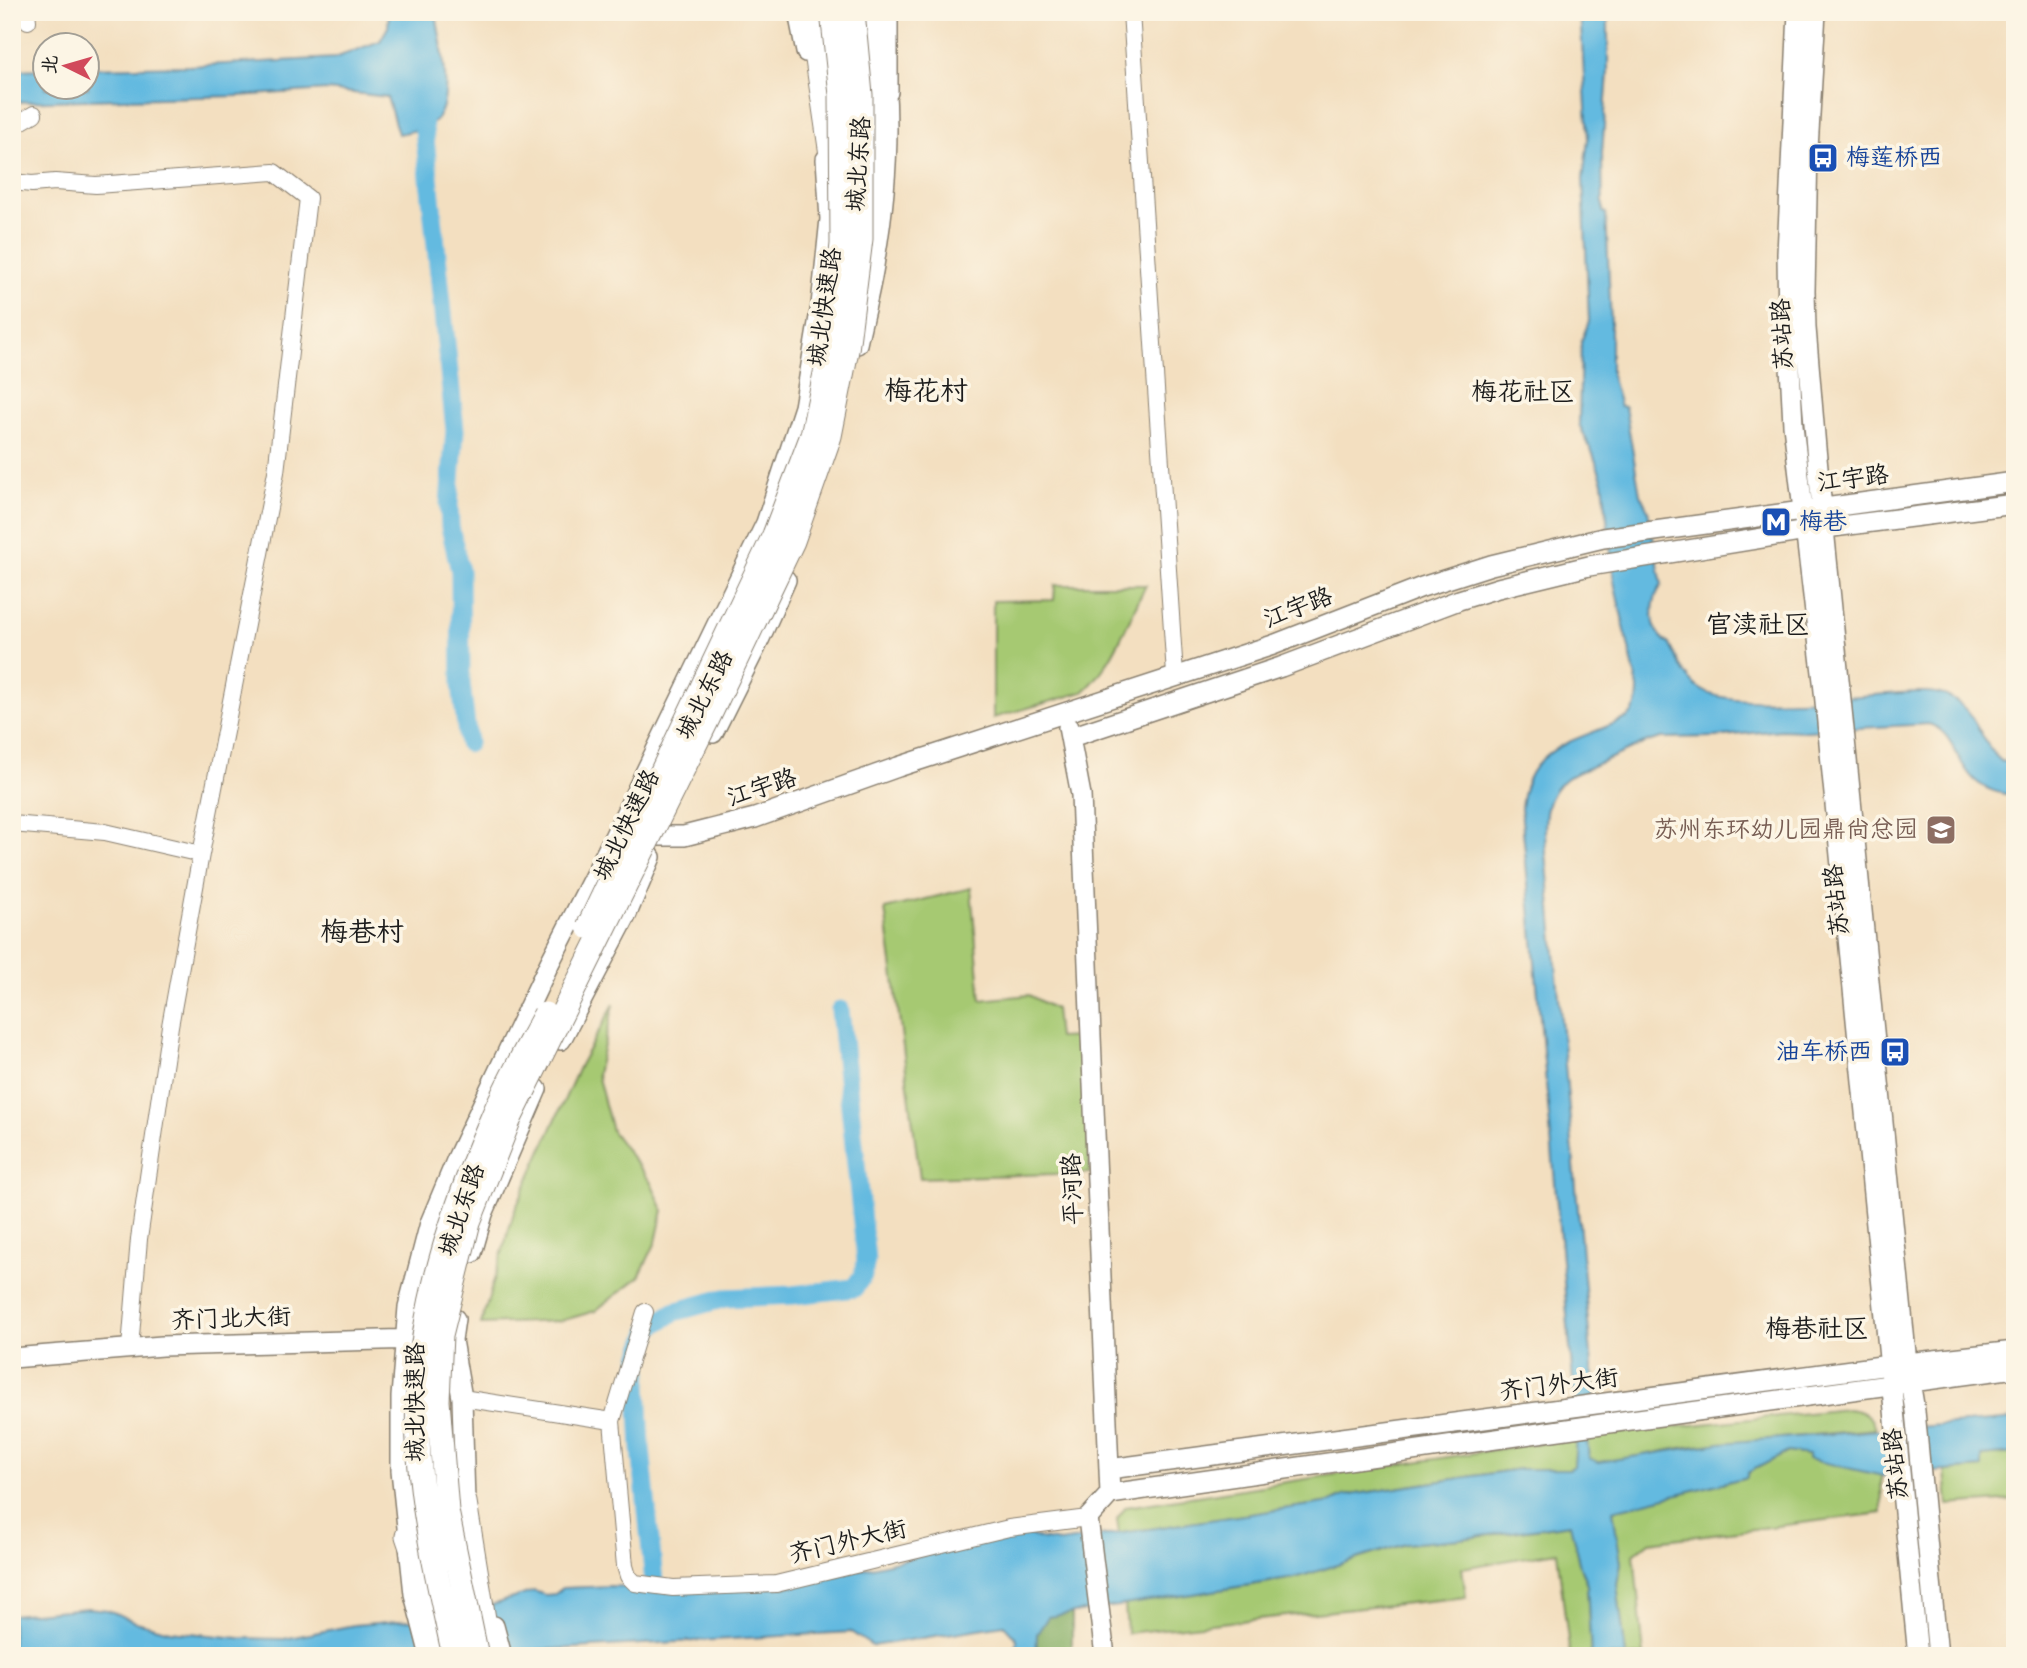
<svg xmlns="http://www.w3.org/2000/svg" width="2027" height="1668" viewBox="0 0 2027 1668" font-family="'Architects Daughter','LXGW WenKai TC',sans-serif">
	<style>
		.green { fill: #a6c972; stroke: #617247; stroke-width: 2 }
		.forest { fill: #84ad64; stroke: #506440; stroke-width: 2 }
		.water { fill: #63bae0; stroke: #406b7e; stroke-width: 2 }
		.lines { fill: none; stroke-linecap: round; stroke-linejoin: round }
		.river { stroke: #63bae0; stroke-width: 19 }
		.minor-casing { stroke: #887e6e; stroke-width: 18 }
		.major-casing { stroke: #887e6e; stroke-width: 22 }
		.highway-casing { stroke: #887e6e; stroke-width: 25 }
		.minor { stroke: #fff; stroke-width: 16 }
		.major { stroke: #fff; stroke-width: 19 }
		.highway { stroke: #fff; stroke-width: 23 }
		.highway-bridge-casing { stroke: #887e6e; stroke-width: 25; stroke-linecap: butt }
		.highway-bridge { stroke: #fff; stroke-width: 23 }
		.labels { text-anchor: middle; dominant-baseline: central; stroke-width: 7; stroke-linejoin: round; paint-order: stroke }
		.transit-label { font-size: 24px; fill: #164399; stroke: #fcf5e5; text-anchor: start }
		.street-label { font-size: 24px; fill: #1c1c1c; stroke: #fcf5e5 }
		.education-label { font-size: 24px; fill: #785e54; stroke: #fcf5e5; text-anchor: end }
		.neighbourhood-label { font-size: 26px; fill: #1c1c1c; stroke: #fcf5e5 }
		.quarter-label { font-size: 28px; fill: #1c1c1c; stroke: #fcf5e5 }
	</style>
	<rect width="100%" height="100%" fill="#fcf5e5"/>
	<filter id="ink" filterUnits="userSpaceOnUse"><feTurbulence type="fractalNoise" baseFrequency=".0143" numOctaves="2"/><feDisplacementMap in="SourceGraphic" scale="14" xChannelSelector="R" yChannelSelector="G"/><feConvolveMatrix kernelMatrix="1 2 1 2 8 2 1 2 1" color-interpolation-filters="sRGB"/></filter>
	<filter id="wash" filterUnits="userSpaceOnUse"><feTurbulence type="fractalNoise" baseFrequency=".00686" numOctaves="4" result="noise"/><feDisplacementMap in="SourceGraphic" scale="28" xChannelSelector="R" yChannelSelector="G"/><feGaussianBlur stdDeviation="1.57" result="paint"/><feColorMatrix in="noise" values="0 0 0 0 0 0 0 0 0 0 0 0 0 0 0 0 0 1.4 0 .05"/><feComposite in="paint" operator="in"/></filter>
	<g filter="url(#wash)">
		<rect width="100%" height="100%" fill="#f3dfc0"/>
		<path class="green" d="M1055,585H1146C1129,618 1112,668 1083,692L993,718V601L1054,600Z
			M971,888L981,1000L1029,995L1055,1009L1058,1038L1083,1037L1090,1173L920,1178L885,909Z
			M614,1004L597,1074L612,1131L652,1184L663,1210L656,1242L639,1277L595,1311L561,1321L481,1324L514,1212L580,1065Z
			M1846,1409C1861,1410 1872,1414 1875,1429L1686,1447L1569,1469H1519L1344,1496L1331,1502L1119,1534L1117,1519L1126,1507L1577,1437Z
			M1788,1452L1808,1455L1809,1459L1881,1475L1882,1513L1649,1542L1634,1554L1644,1656H1626L1617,1584L1621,1563L1612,1510L1747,1477V1473Z
			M2015,1453V1500L1948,1505L1945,1471L1982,1468L1981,1456Z
			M1571,1524L1579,1563L1587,1585L1591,1656H1570L1557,1552L1462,1568L1466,1597L1127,1633L1125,1604L1295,1578L1405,1544L1460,1539Z"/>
		<path class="forest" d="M1072,1613V1656H1036C1036,1644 1035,1623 1048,1617C1054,1614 1065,1614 1072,1613Z"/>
		<path class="water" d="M389,12H436C439,40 459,107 430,125C422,130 407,132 398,134L387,97L327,90L237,96L12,102V70L45,69L46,88H88V68L189,66L335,58L380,41L388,27Z
			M1580,12H1608V73L1602,153L1603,212L1606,213L1611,324V375L1620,406L1625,407L1640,494L1648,510L1662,585C1650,601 1648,633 1669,643C1678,660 1685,680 1702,690C1733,710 1849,696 1888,694C1907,693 1933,688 1951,698C1977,713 1978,735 1996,756L2001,761L2015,764V795C1949,790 1966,736 1929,724L1806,731L1780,730L1715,737L1662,738L1647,742L1568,777C1542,795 1544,823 1546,852L1597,1422L1585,1424L1589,1458L1599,1462L1720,1443L2015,1419V1453L1982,1456V1468L1883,1476L1808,1459V1455L1788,1452L1747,1473V1477L1613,1510L1621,1563L1617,1584L1626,1656H1591L1587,1585L1579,1563L1570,1524L1460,1539L1405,1544L1295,1578L1048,1617L1037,1634L1036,1656H1016L1017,1639L1004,1625L872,1646L851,1632L503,1652L484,1656H12V1615L88,1608L108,1610L136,1622L170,1631L239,1638L284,1639L354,1625L421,1619L486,1607L534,1591L545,1595L555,1594L563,1588L612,1586L653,1588L785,1587L1023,1532L1040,1539L1060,1542L1331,1502L1344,1496L1519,1469H1569L1574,1466L1577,1425L1521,808C1527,742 1580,742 1628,717C1637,709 1638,700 1638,688L1614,582L1603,482L1593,454L1579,424L1581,342L1589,321L1583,179L1588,139Z"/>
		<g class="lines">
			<path class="river" d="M421,100L455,430L449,504L450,527L460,571L461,684L468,743
				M656,1603L641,1448L638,1386L640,1357L651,1327L674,1312L725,1298L793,1295L854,1288L863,1275L866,1260L840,1010"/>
		</g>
	</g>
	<g filter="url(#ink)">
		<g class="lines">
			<g class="minor-casing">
				<path id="minor" d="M27,12L28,21
					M1131,12L1175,675
					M12,127L34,114
					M12,182L32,184L55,182L96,185L274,172L308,198L276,472L201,854L170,1026L139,1239L130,1348
					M12,824L105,832L201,854
					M645,1312L612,1421L625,1566L628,1576L635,1583L673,1588L776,1584L1009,1528L1088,1518
					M462,1398L612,1421"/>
			</g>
			<g class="major-casing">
				<path id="major" d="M798,12L806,52
					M1798,12L1787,254L1788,328L1793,425L1823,681L1918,1656
					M1816,12L1808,149L1805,291L1806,328L1816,448L1907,1363L1915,1411L1938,1656
					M888,92V12
					M857,344C863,316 871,288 875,259C885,201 890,138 885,80
					M1068,727L1081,795L1110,1494L1088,1518L1105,1656
					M713,733L756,647L786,580
					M1071,737L1281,667L1459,600L1498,588L1589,566L1825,528L2015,504
					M639,836H684L755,818L898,767L1273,645L1422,587L1491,565L1603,538L2015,482
					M561,1040L626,916L651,857
					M472,1253L483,1214L537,1089
					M455,1319L452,1340L462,1398L465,1502L468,1515
					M12,1358L162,1346L417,1339
					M1109,1469L1889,1365L2015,1351
					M1110,1494L1616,1422L2015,1368
					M494,1626L502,1656
					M430,1656L414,1594L401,1470V1397L408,1307L430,1223L458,1156L550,962L613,839L766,523L804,407L821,305L830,219L826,159"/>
			</g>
			<g class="highway-casing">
				<path id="highway" d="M810,12L834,175
					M869,12L876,100L871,216
					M465,1502L490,1656
					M407,1536L429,1601L441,1656"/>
			</g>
			<use href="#minor" class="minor"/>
			<use href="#major" class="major"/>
			<use href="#highway" class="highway"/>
			<g class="highway-bridge-casing">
				<path id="highway-bridge" d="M588,927L774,535L812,435L831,345L842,244L841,95L832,12
					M454,1656C440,1590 424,1525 419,1457C409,1340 446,1224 492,1118C507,1082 527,1048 545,1014
					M477,1656L447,1511L438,1401L441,1335L469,1222L509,1121L708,719L793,541L830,436L847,350L861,239V95L853,12"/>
			</g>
			<use href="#highway-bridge" class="highway-bridge"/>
		</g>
	</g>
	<defs>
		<g id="bus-square" transform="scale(1.575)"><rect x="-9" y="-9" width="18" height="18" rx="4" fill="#1a4fb4" stroke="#fcf5e5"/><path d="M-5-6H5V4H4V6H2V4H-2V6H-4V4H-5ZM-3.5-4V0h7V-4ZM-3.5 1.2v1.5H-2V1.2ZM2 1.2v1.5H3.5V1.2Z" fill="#fff"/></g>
		<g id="metro-square" transform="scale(1.575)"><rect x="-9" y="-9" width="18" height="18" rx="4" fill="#1a4fb4" stroke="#fcf5e5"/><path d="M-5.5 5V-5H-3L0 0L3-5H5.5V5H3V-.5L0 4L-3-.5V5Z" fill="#fff"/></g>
		<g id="school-square" transform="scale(1.575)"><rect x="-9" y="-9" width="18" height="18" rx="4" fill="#8d6e63" stroke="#fcf5e5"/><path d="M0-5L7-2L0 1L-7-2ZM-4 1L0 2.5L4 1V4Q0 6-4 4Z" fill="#fff"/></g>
	</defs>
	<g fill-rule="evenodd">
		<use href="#bus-square" x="1823" y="158"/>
		<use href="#metro-square" x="1776" y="522"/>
		<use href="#school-square" x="1941" y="830"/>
		<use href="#bus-square" x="1895" y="1052"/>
	</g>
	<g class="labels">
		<g class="transit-label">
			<text x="1846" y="158">梅莲桥西</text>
			<text x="1799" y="522">梅巷</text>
			<text x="1872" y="1052" text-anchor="end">油车桥西</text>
		</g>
		<g class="street-label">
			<text transform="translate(859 164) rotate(-86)">城北东路</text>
			<text transform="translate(825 307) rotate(-82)">城北快速路</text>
			<text transform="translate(1783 334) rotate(-93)">苏站路</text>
			<text transform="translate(1853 479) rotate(-7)">江宇路</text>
			<text transform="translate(1298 608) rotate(-21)">江宇路</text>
			<text transform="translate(705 695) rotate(-63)">城北东路</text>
			<text transform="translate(762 788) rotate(-18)">江宇路</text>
			<text transform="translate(627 825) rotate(-64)">城北快速路</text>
			<text transform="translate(1837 900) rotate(-96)">苏站路</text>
			<text transform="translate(1073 1189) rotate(-92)">平河路</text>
			<text transform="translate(462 1210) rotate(-71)">城北东路</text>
			<text transform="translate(231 1319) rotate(-2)">齐门北大街</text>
			<text transform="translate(1559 1385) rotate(-7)">齐门外大街</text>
			<text transform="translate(416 1402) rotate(-90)">城北快速路</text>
			<text transform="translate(1896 1464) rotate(-96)">苏站路</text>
			<text transform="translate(848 1542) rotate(-13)">齐门外大街</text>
		</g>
		<g class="education-label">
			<text x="1918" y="830">苏州东环幼儿园鼎尚总园</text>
		</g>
		<g class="neighbourhood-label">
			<text x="1523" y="392">梅花社区</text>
			<text x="1758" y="625">官渎社区</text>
			<text x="1817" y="1329">梅巷社区</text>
		</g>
		<g class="quarter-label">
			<text x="926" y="391">梅花村</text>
			<text x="362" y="932">梅巷村</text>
		</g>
	</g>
	<rect width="2027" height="1668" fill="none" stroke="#fcf5e5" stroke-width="42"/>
	<g transform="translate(66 66) rotate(275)"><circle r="33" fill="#fcf5e5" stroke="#a29e95" stroke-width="2"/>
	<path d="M0-5L12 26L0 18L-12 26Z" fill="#d1495b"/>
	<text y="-10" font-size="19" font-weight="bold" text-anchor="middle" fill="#1c1c1c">北</text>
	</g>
</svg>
